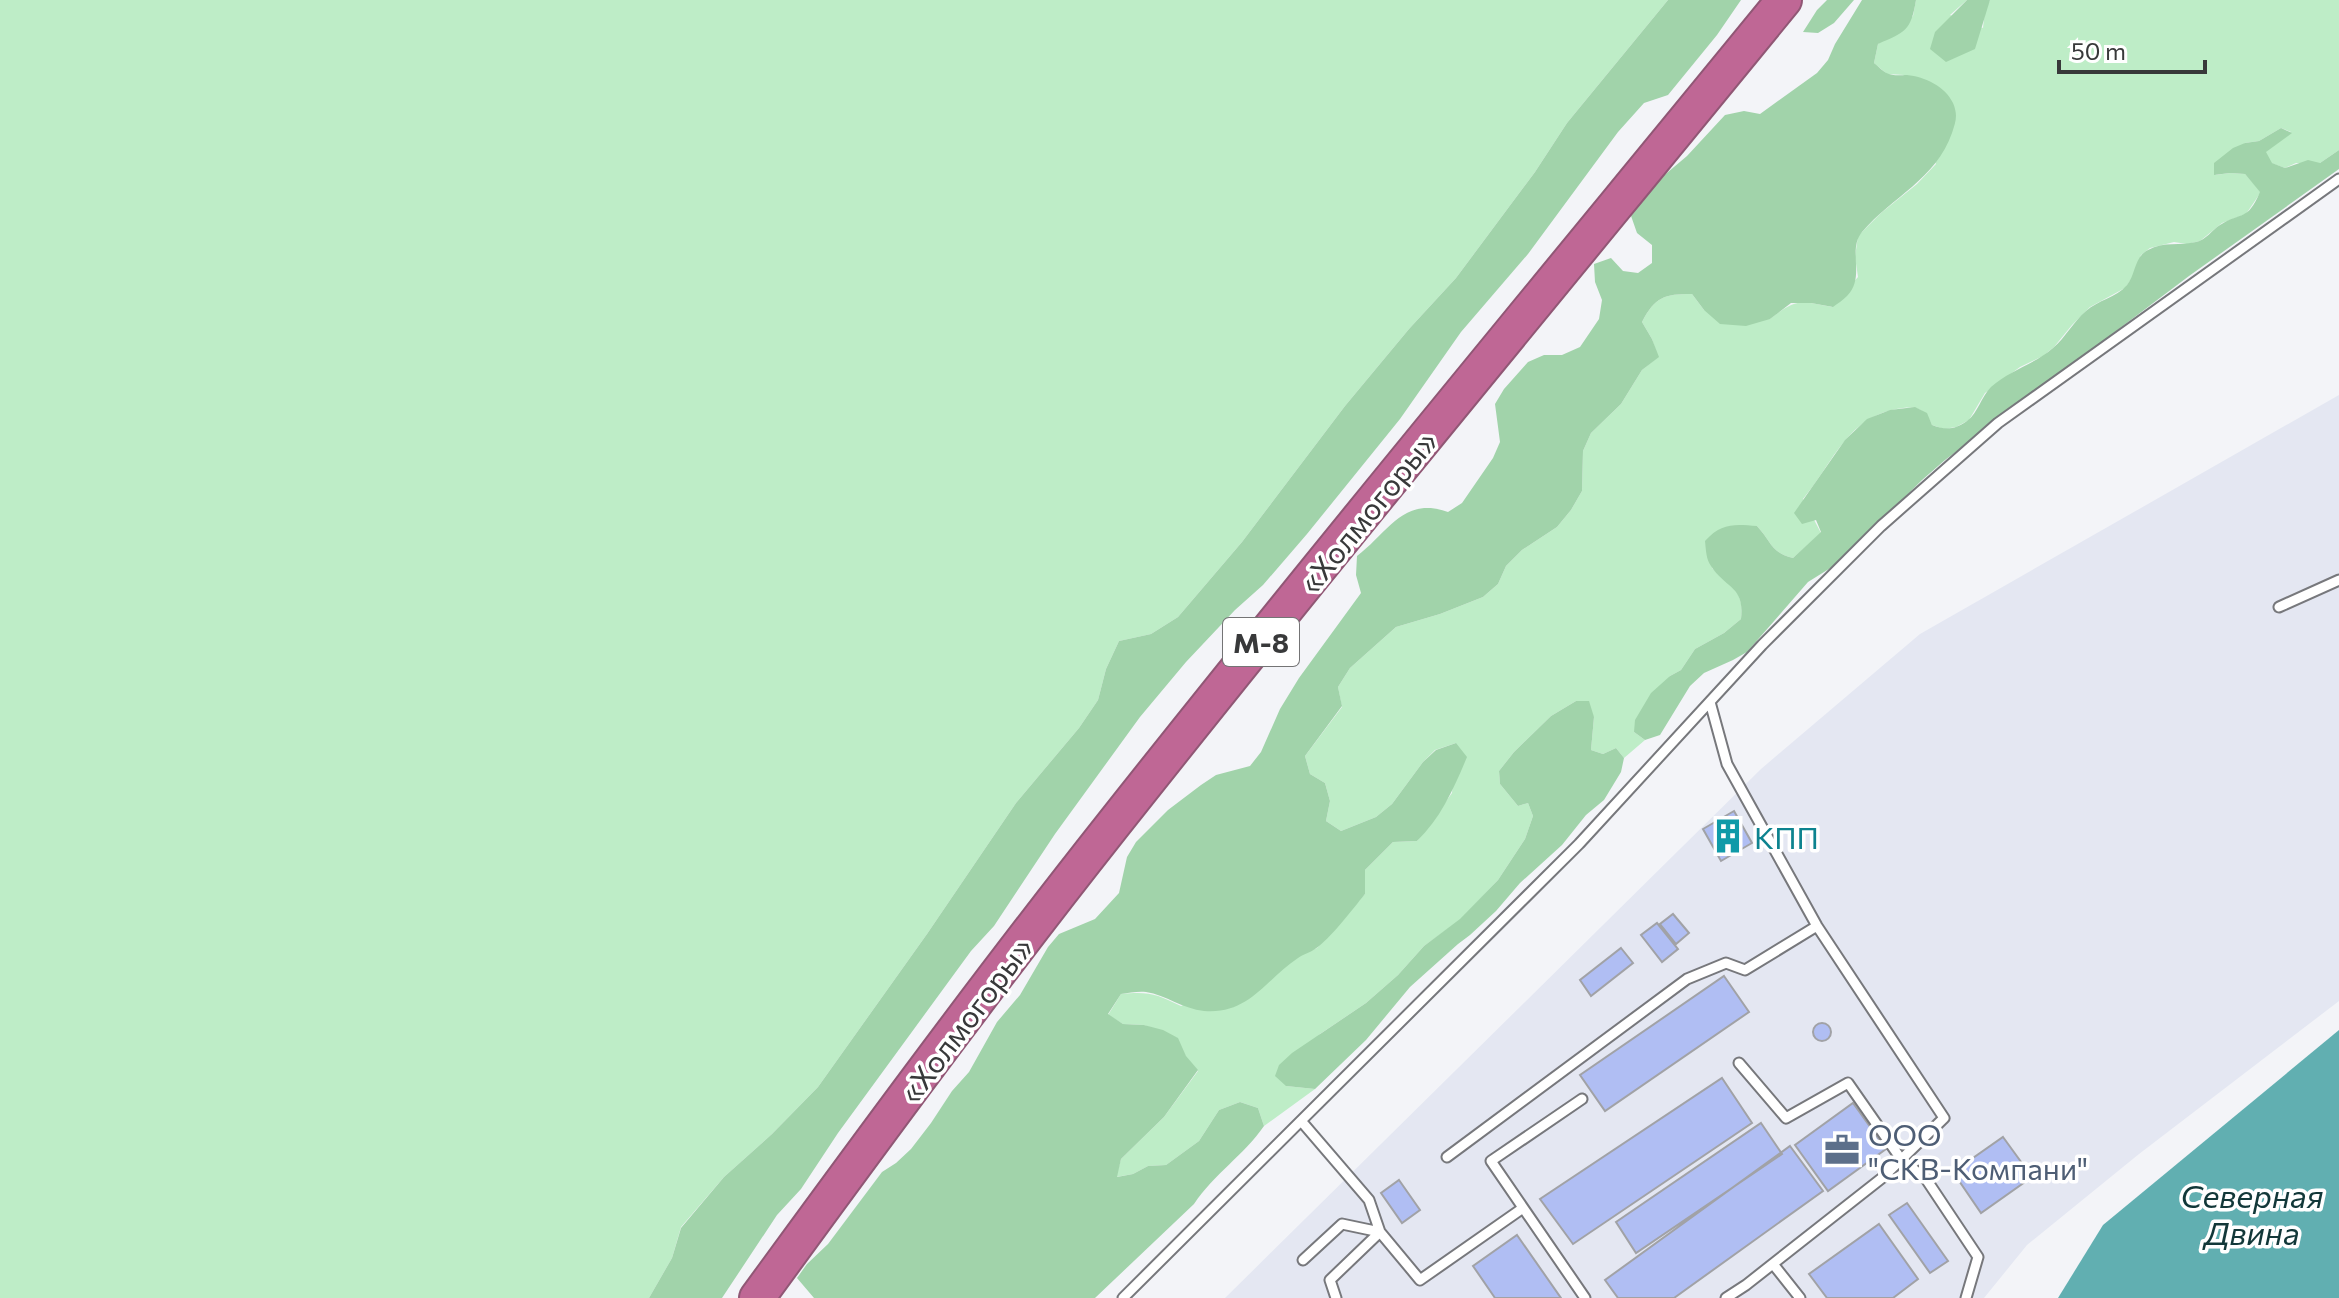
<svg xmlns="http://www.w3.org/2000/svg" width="2339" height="1298" viewBox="0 0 2339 1298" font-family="Commissioner,sans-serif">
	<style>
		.built { fill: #e4e7f2 }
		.green { fill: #beedc7 }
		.forest { fill: #a1d3aa }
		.water { fill: #61afb1 }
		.building { fill: #b0bef3; stroke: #a1a2a6; stroke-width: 2 }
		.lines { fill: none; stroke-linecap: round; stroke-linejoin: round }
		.lane-casing { stroke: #77787c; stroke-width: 13 }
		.highway-casing { stroke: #905775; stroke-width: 38 }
		.lane { stroke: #fff; stroke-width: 9 }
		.highway { stroke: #bf6795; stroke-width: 34 }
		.labels { text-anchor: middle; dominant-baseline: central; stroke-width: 7; stroke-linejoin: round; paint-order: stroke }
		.shield { fill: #fff; stroke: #747475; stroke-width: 2 }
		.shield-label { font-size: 28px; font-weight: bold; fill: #38393a }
		.street-label { font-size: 30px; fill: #38393a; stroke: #fff }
		.culture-label { font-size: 30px; fill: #0d838f; stroke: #fff; text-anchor: start }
		.service-label { font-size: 30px; fill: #4e5e75; stroke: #fff; text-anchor: start }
		.water-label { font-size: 32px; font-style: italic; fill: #123839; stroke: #fff }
	</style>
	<rect width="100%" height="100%" fill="#f3f4f8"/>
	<path class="built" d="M2339,395V1001L2139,1154L2027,1245L1984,1298H1225L1761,769L1920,634Z"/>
	<path class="green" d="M0,0H1668L1567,123L1535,172L1456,278L1409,329L1345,406L1242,542L1178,617L1151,634L1119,641L1106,669L1098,700L1079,728L1016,803L927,934L818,1087L772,1134L724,1177L681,1227L672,1258L649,1298H0Z
		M1916,0H1967L1950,15L1983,28L1985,10L1990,0H2339V150L2320,163H2296L2285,168L2271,163L2265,152L2291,132L2281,128L2259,141L2245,143L2215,175L2230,173L2245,174L2261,192L2246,214L2222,223L2200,241L2187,244L2174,242L2150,248L2141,255L2132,278L2125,288L2090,307L2072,325L2054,347L2043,356L2020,367L1985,393L1969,420L1956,427L1944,429L1932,425C1925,410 1919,406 1903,408C1847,415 1835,461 1803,499L1821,533L1793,558C1771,553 1771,541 1757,526H1730L1712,568C1731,586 1745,591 1741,619L1724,633L1695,649L1681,670L1670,676L1634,732L1645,740L1624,758L1616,748L1603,754L1591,750L1594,717L1576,701L1551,716L1514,752L1499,771L1500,784L1518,806L1528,803L1533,816L1525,839L1498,880L1460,920L1424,946L1398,975L1366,1003L1320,1034L1286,1086L1315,1089L1264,1126L1258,1108L1240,1102L1219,1110L1199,1141L1166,1165L1148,1166L1133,1174L1116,1177L1121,1159L1164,1117L1198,1071L1186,1057L1177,1038L1144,1025L1123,1024L1108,1015L1121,994C1148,991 1157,994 1181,1006L1317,948L1365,894V870L1393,842L1417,841L1452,793L1456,743L1435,750L1423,762L1392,804L1376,817L1341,831L1326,821L1330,801L1325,783L1310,774L1305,756L1342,707L1338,687L1350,668L1396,627L1440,614L1483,597L1498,584L1506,566L1522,550L1557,527L1571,510L1582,491L1583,451L1591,433L1621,404L1642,370L1658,357L1652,339L1642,322C1655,297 1664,294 1692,294L1704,310L1770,319C1797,298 1800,301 1832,307L1858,277L1855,257L1858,236L1881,213L1917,184L1936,164L1904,75L1887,74L1874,63L1878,44L1913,16Z"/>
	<path class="forest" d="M1668,0H1741L1717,35L1668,95L1644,103L1618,132L1528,254L1461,332L1400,419L1307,534L1263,585L1235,610L1186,662L1140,717L1055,834L994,926L971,951L838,1133L801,1189L777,1215L722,1298H649L672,1258L681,1228L724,1177L772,1134L818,1087L927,934L1016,803L1079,728L1098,700L1106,669L1119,641L1151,634L1178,617L1242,542L1345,406L1409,329L1456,278L1535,172L1567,123Z
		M1827,0H1854L1834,23L1818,33L1803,32L1817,10Z
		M1862,0H1916C1911,31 1905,32 1878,44L1874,63C1878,66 1884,73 1889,74C1894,76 1902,75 1907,75C1925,77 1945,86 1953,103C1958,115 1956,121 1952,133C1936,179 1892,197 1862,232C1847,250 1866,277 1847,296C1843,300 1837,304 1833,307L1811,303H1791L1770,319L1746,326L1720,324L1704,310L1692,294C1664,294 1655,297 1642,322L1652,339L1659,357L1642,370L1621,404L1591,433L1583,451L1582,491L1571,510L1557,527L1522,550L1506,566L1498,584L1483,597L1440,614L1396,627L1350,668L1338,687L1342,706L1305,756L1310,774L1325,783L1330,801L1326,821L1341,831L1376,817L1392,804L1423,762L1436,750L1456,743L1467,757C1454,788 1441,818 1417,841L1393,842L1365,870V894C1352,910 1330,939 1315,949C1310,953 1303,954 1298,958C1266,979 1249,1015 1204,1011C1183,1009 1166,995 1146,992C1138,991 1129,993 1121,994L1108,1014L1123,1024L1144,1025L1163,1030L1178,1038L1186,1056L1198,1070L1164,1117L1121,1159L1117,1177L1133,1174L1148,1166L1166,1165L1199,1141L1219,1110L1240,1102L1258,1108L1264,1126C1244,1155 1214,1174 1194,1204L1095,1298H814L797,1278L807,1264L828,1244L882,1172L896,1163L911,1149L931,1123L952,1091L969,1072L997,1022L1020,995L1048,947L1059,934L1095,919L1119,893L1127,857L1136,842L1168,810L1201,785L1216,775L1250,766L1261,752L1280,709L1299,678L1361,593L1356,575L1357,556C1388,533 1403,496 1448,512L1462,503L1493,458L1500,442L1495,404L1504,389L1528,362L1544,355H1562L1580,347L1599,319L1602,300L1595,282L1594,264L1611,258L1623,271L1638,273L1652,263V245L1637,233L1630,213L1655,183L1687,156L1725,115L1744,111L1760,114L1817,73L1828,60L1835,44Z
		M1967,0H1990L1975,49L1946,62L1930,49L1935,32Z
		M2281,128L2292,133L2266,152L2272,163L2285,168L2308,160L2320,163L2339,150V169L2189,276L1945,460L1922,480L1840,562L1808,582L1747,652L1733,660L1704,673L1690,686L1660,735L1645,740L1634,732L1635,720L1651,693L1670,676L1681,670L1695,649L1724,633L1741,619C1745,586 1726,589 1711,566C1706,559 1706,550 1705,541C1721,523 1734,524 1757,526C1771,541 1771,553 1793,558L1821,532L1816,520L1802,524L1794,513L1845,440L1867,419L1890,410L1915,407L1927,413L1932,425C1945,430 1955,430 1967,421C1978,413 1981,397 1991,387C2010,370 2035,364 2053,348C2066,337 2073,322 2086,311C2098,300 2116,298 2127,285C2136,274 2134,257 2148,250C2164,241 2180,246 2196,242C2206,240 2212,230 2220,225C2242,211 2247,222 2260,192L2245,174L2230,173L2214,175V163L2233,148L2245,143L2259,141Z
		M1576,701H1589L1594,717L1591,750L1603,754L1616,748L1624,758L1621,772L1604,800L1586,815L1562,845L1520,883L1496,911L1470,935L1458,944L1410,987L1366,1040L1315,1089L1286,1086L1275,1076L1279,1065L1292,1053L1366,1003L1398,975L1424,946L1460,919L1498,880L1525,839L1533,816L1528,803L1518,806L1500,784L1499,771L1514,752L1551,716Z"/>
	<path class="water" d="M2339,1030V1298H2058L2103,1225Z"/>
	<path class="building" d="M1734,811L1752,843L1721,861L1703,829Z
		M1673,914L1689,933L1676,944L1660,924Z
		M1657,923L1678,949L1662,962L1641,935Z
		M1621,948L1633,963L1591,996L1580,980Z
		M1724,976L1749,1012L1605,1111L1580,1075Z
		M1813 1032a9 9 0 1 1 18 0a9 9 0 1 1-18 0Z
		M1722,1078L1752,1123L1573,1244L1540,1199Z
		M1853,1103L1886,1149L1828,1191L1795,1145Z
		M1761,1123L1782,1154L1636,1253L1616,1222Z
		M2003,1137L2032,1177L1981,1213L1953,1172Z
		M1790,1146L1823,1191L1674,1298H1618L1605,1280Z
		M1399,1180L1420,1210L1402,1223L1381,1193Z
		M1907,1203L1948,1261L1930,1273L1889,1215Z
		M1879,1224L1918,1279L1893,1298H1827L1809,1274Z
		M1517,1235L1561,1298H1495L1473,1266Z"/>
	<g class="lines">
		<g class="lane-casing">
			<path id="lane" d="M2279,607L2339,580
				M1710,702L1727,764L1817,926L1944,1118L1882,1178L1746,1285L1726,1298
				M1739,1063L1786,1118L1848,1083L1901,1159L1926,1179L1978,1257L1966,1298
				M1582,1099L1491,1161L1585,1298
				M1302,1122L1369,1200L1380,1232L1330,1280L1336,1298
				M1447,1157L1687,979L1726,963L1745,970L1817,926
				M1303,1260L1342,1224L1380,1232L1420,1280L1523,1208
				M1773,1264L1800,1298
				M1123,1298L1579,844L1762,645L1881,526L1998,423L2339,179"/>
		</g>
		<g class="highway-casing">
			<path id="highway" d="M757,1298C873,1139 990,980 1112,826C1332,548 1559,275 1784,0"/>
		</g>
		<use href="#lane" class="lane"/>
		<use href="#highway" class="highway"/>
	</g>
	<defs>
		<g id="building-bare" transform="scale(2.76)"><path d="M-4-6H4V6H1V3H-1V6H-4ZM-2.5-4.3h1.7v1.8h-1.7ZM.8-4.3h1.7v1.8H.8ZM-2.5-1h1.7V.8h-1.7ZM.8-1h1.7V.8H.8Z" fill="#0f9aa8" stroke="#fff" stroke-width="2.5" paint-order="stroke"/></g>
		<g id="office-bare" transform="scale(2.76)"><path d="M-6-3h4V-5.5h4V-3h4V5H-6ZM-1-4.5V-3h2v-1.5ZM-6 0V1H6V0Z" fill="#5c6f8a" stroke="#fff" stroke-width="2.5" paint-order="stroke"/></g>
	</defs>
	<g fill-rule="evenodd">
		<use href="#building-bare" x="1728" y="836"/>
		<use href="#office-bare" x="1842" y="1150"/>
	</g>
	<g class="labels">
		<rect class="shield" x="1223" y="618" width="76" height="48" rx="6"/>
		<g class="shield-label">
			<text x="1261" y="642">М-8</text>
		</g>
		<g class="street-label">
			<text transform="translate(1367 511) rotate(-51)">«Холмогоры»</text>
			<text transform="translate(965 1019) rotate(-53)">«Холмогоры»</text>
		</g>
		<g class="culture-label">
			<text x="1754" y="836">КПП</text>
		</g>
		<g class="service-label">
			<text x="1868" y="1133">ООО<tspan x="1868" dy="34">"СКВ-Компани"</tspan></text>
		</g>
		<g class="water-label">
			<text x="2252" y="1195">Северная<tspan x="2252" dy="37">Двина</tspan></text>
		</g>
	</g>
	<path d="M2059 60v12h146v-12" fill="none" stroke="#38393a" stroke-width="4"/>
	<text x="2071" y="60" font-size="24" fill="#38393a" stroke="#ffffff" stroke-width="6" paint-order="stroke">50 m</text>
</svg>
